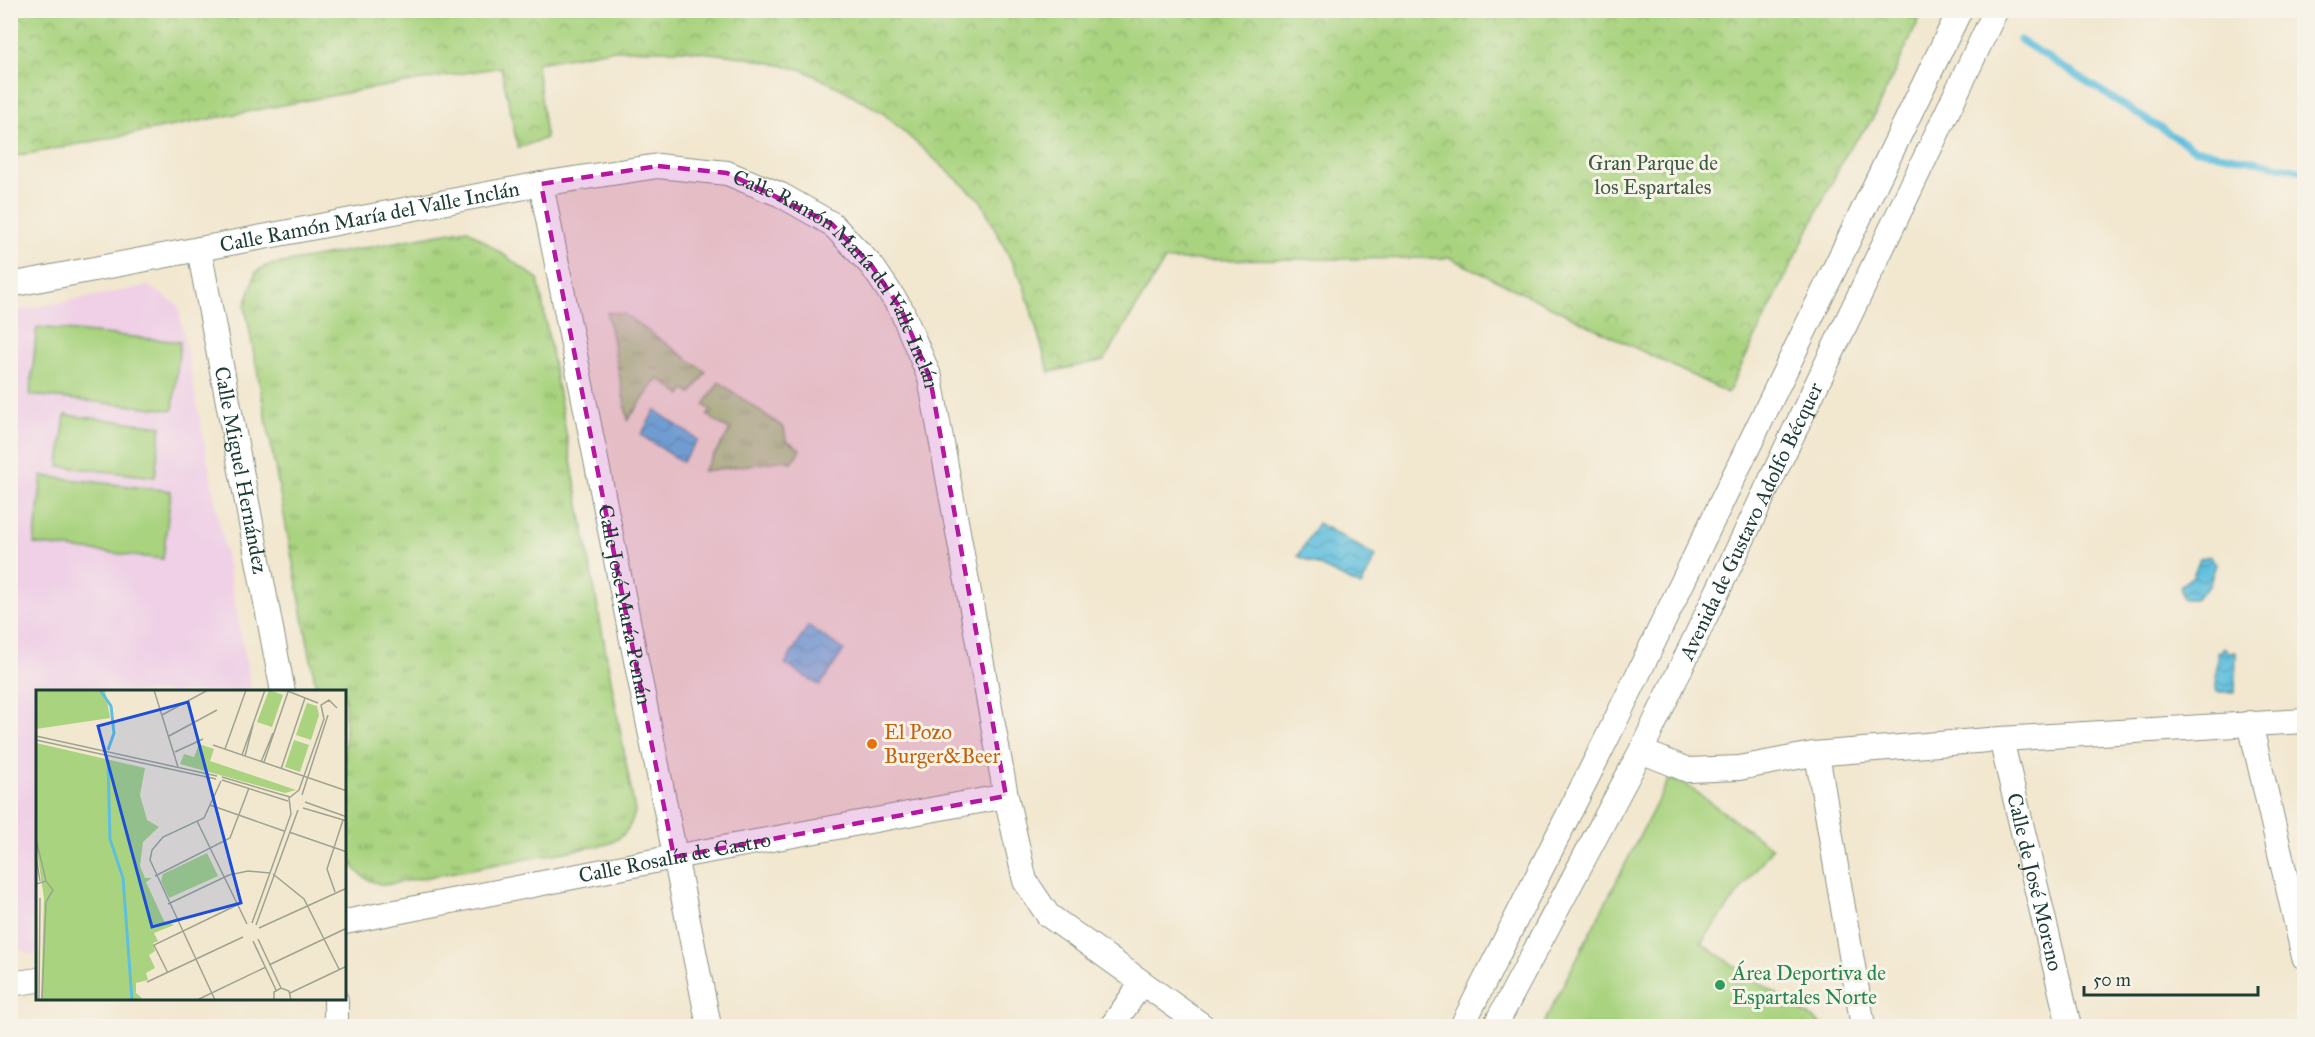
<svg xmlns="http://www.w3.org/2000/svg" width="2315" height="1037" viewBox="0 0 2315 1037" font-family="'IM FELL Great Primer',serif">
	<style>
		.built { fill: #efd0e6 }
		.grass { fill: url(#grass-tufts); stroke: #64885a; stroke-width: 1.5 }
		.park { fill: url(#park-crowns); stroke: #64885a; stroke-width: 1.5 }
		.garden { fill: #a9d37f; stroke: #64885a; stroke-width: 1.5 }
		.water { fill: url(#water-waves); stroke: #407e89; stroke-width: 1.5 }
		.lines { fill: none; stroke-linecap: round; stroke-linejoin: round }
		.stream { stroke: #60bfde; stroke-width: 7 }
		.minor-casing { stroke: #889282; stroke-width: 26 }
		.minor { stroke: #fff; stroke-width: 24 }
		.marked { fill: #b5179e; fill-opacity: 0.2; stroke: #b5179e; stroke-width: 4.5; stroke-dasharray: 12 8; stroke-linejoin: round }
		.food-dot { fill: #e8710a; stroke: #f7f3e8; stroke-width: 2 }
		.leisure-dot { fill: #2e9e5b; stroke: #f7f3e8; stroke-width: 2 }
		.labels { text-anchor: middle; dominant-baseline: central; stroke-width: 6; stroke-linejoin: round; paint-order: stroke }
		.park-label { font-size: 21px; fill: #3b5b43; stroke: #f7f3e8 }
		.street-label { font-size: 21px; fill: #1f3d34; stroke: #f7f3e8 }
		.food-label { font-size: 21px; fill: #c56008; stroke: #f7f3e8; text-anchor: start }
		.leisure-label { font-size: 21px; fill: #27864d; stroke: #f7f3e8; text-anchor: start }
		.inset-river { fill: none; stroke: #60bfde; stroke-width: 3 }
		.inset-road { fill: none; stroke: #9ea391; stroke-width: 1.5 }
		.view { fill: #1d4ed8; fill-opacity: 0.15; stroke: #1d4ed8; stroke-width: 3 }
		.inset-edge { fill: none; stroke: #1f3d34; stroke-width: 3 }
	</style>
	<defs>
		<pattern id="grass-tufts" width="24" height="20" patternUnits="userSpaceOnUse" patternTransform="scale(1.5)"><rect width="24" height="20" fill="#a9d37f"/><path d="M3 7l-1-3M5 7V3M7 7l1-3M15 17l-1-3M17 17v-4M19 17l1-3" fill="none" stroke="#89ac69"/></pattern>
		<pattern id="park-crowns" width="20" height="18" patternUnits="userSpaceOnUse" patternTransform="scale(1.5)"><rect width="20" height="18" fill="#a9d37f"/><path d="M2 6a3 3 0 1 1 6 0M12 15a3 3 0 1 1 6 0" fill="none" stroke="#89ac69"/></pattern>
		<pattern id="water-waves" width="16" height="10" patternUnits="userSpaceOnUse" patternTransform="scale(1.5)"><rect width="16" height="10" fill="#60bfde"/><path d="M0 5q4-4 8 0t8 0" fill="none" stroke="#4f9cb5"/></pattern>
	</defs>
	<rect width="100%" height="100%" fill="#f7f3e8"/>
	<filter id="ink" filterUnits="userSpaceOnUse"><feTurbulence type="fractalNoise" baseFrequency=".0167" numOctaves="2"/><feDisplacementMap in="SourceGraphic" scale="12" xChannelSelector="R" yChannelSelector="G"/><feConvolveMatrix kernelMatrix="1 2 1 2 8 2 1 2 1" color-interpolation-filters="sRGB"/></filter>
	<filter id="wash" filterUnits="userSpaceOnUse"><feTurbulence type="fractalNoise" baseFrequency=".008" numOctaves="4" result="noise"/><feDisplacementMap in="SourceGraphic" scale="24" xChannelSelector="R" yChannelSelector="G"/><feGaussianBlur stdDeviation="1.35" result="paint"/><feColorMatrix in="noise" values="0 0 0 0 0 0 0 0 0 0 0 0 0 0 0 0 0 1.4 0 .05"/><feComposite in="paint" operator="in"/></filter>
	<g filter="url(#wash)">
		<rect width="100%" height="100%" fill="#f2e7cf"/>
		<path class="built" d="M148,286L178,305L252,692H38V953L29,955L10,943V312Z"/>
		<path class="grass" d="M467,229L538,279L635,812C630,829 624,837 608,844L384,885C359,880 349,866 345,842V692H317L245,306L256,272L266,266Z
			M607,312L624,314L706,372L691,394L685,390L681,395L658,378L628,420Z
			M719,382L784,428L786,440L800,449L792,463L786,460L703,471L730,431L707,415L711,410L704,405Z"/>
		<path class="park" d="M11,10H1923V11L1872,120L1848,150L1728,393L1450,258L1165,260L1104,360L1049,372L1024,286L981,201L883,113L844,90L803,70L744,57L683,50H611L537,63L546,138L518,148L501,67L351,92L11,157Z"/>
		<path class="garden" d="M37,327L180,342L173,410L30,395Z
			M65,415L161,426L155,477L59,466Z
			M42,476L171,491L163,559L34,544Z
			M1669,779L1688,786L1772,848L1701,943L1824,1026H1542Z"/>
		<path class="water" d="M655,410L698,440L682,462L641,435Z
			M1318,523L1376,556L1361,586L1298,556Z
			M2211,556L2216,564L2210,584L2195,599H2183L2180,586L2193,576L2200,558Z
			M808,626L844,650L820,686L785,664Z
			M2224,647L2229,652H2236L2235,692H2216L2217,652H2220Z"/>
		<g class="lines">
			<path class="stream" d="M2020,40L2194,149L2304,171"/>
		</g>
	</g>
	<g filter="url(#ink)">
		<g class="lines">
			<g class="minor-casing">
				<g id="minor">
					<path id="s1" d="M541,184L709,1026"/>
					<path id="s2" d="M199,249L283,692"/>
					<path id="s3" d="M10,285L541,184L658,166L727,173L781,195L832,224L872,266L901,309L930,378L1006,796L1025,881L1048,915L1203,1026"/>
					<path d="M2250,723L2304,957"/>
					<path id="s4" d="M2001,739L2069,1026"/>
					<path d="M1641,751L1688,770L1739,768L1813,754L2001,739L2304,721"/>
					<path d="M1817,754L1863,1026"/>
					<path id="s5" d="M345,922L674,857L1006,796"/>
					<path d="M10,984L38,980"/>
					<path d="M336,1000V1026"/>
					<path d="M1112,1026L1141,984"/>
					<path d="M1462,1026L1608,736L1960,10"/>
					<path id="s6" d="M1495,1026L1641,751L1996,10"/>
				</g>
			</g>
			<use href="#minor" class="minor"/>
		</g>
	</g>
	<path class="marked" d="M658,166L727,173L832,224L872,266L901,309L930,378L1006,796L674,857L541,184Z"/>
	<circle class="food-dot" cx="872" cy="744" r="6"/>
	<circle class="leisure-dot" cx="1720" cy="985" r="6"/>
	<g class="labels">
		<g class="park-label">
			<text x="1653" y="163">Gran Parque de<tspan x="1653" dy="24">los Espartales</tspan></text>
		</g>
		<g class="street-label">
			<text stroke="none"><textPath href="#s3" startOffset="366">Calle Ramón María del Valle Inclán</textPath></text>
			<text stroke="none"><textPath href="#s3" startOffset="888">Calle Ramón María del Valle Inclán</textPath></text>
			<text stroke="none"><textPath href="#s2" startOffset="225">Calle Miguel Hernández</textPath></text>
			<text stroke="none"><textPath href="#s6" startOffset="566">Avenida de Gustavo Adolfo Bécquer</textPath></text>
			<text stroke="none"><textPath href="#s1" startOffset="429">Calle José María Pemán</textPath></text>
			<text stroke="none"><textPath href="#s5" startOffset="336">Calle Rosalía de Castro</textPath></text>
			<text stroke="none"><textPath href="#s4" startOffset="147">Calle de José Moreno</textPath></text>
		</g>
		<g class="food-label">
			<text x="884" y="732">El Pozo<tspan x="884" dy="24">Burger&amp;Beer</tspan></text>
		</g>
		<g class="leisure-label">
			<text x="1732" y="973">Área Deportiva de<tspan x="1732" dy="24">Espartales Norte</tspan></text>
		</g>
	</g>
	<g transform="translate(36 690)">
		<rect width="310" height="310" fill="#f2e7cf"/>
		<path d="M271,13L281,16L283,25L275,50L260,45ZM258,50L273,55L264,82L249,77ZM171,163L182,186L133,208L125,191L127,184Z" fill="#a9d37f"/>
		<path d="M0,0H69L74,28L0,39ZM233,0L247,5L236,37L221,32ZM0,53L109,78L104,105L111,130L123,137L107,152L104,176L109,188H116L110,192L128,231L138,235L118,243L122,251L117,253L119,261L113,265L119,278L110,283L112,290L100,293V303L106,308L102,310H5L8,208L0,155Z" fill="#a9d37f"/>
		<path d="M163,54L178,59L174,71L260,100L249,103L144,74L148,64L158,67Z" fill="#a9d37f"/>
		<path class="inset-river" d="M64,0L75,16L78,43L72,60M72,71L74,149L87,188L96,310"/>
		<path class="inset-road" d="M118,0L142,77M249,0L282,13M126,25L172,0M0,46L181,86M133,46L181,20M0,50L180,89M177,55L311,101M189,59L210,0M139,62L167,49M206,65L229,0M209,66L217,35M225,72L237,43M228,72L252,2M245,79L269,8M186,87L254,107M186,90L252,111M266,105L292,25M269,112L311,127M174,115L248,141M267,118L311,131M161,131L211,234M253,142L311,162M0,149L10,191M0,166L4,191M237,184L268,209L303,279M119,186L194,148L213,98M0,194L10,191L17,200L10,212L6,310M299,202L291,179L307,130M132,214L193,185L212,181L234,183M216,233L255,124L253,108L263,100L288,29L285,15L293,10L301,18M220,235L262,120M223,238L311,198M222,249L245,298M217,251L240,300M233,275L311,238M132,283L118,255L201,215M111,292L207,247M254,303L311,276M3,310L4,208M161,310L230,277M179,310L114,170L116,160L127,147L168,128L185,91M238,310V302L245,298L253,301L255,310"/>
		<path class="view" d="M152,12L205,213L116,237L62,36Z"/>
		<rect width="310" height="310" class="inset-edge"/>
	</g>
	<rect width="2315" height="1037" fill="none" stroke="#f7f3e8" stroke-width="36"/>
	<path d="M2084 986v9h174v-9" fill="none" stroke="#1f3d34" stroke-width="3"/>
	<text x="2093" y="986" font-size="18" fill="#1f3d34" stroke="#f7f3e8" stroke-width="4.5" paint-order="stroke">50 m</text>
</svg>
